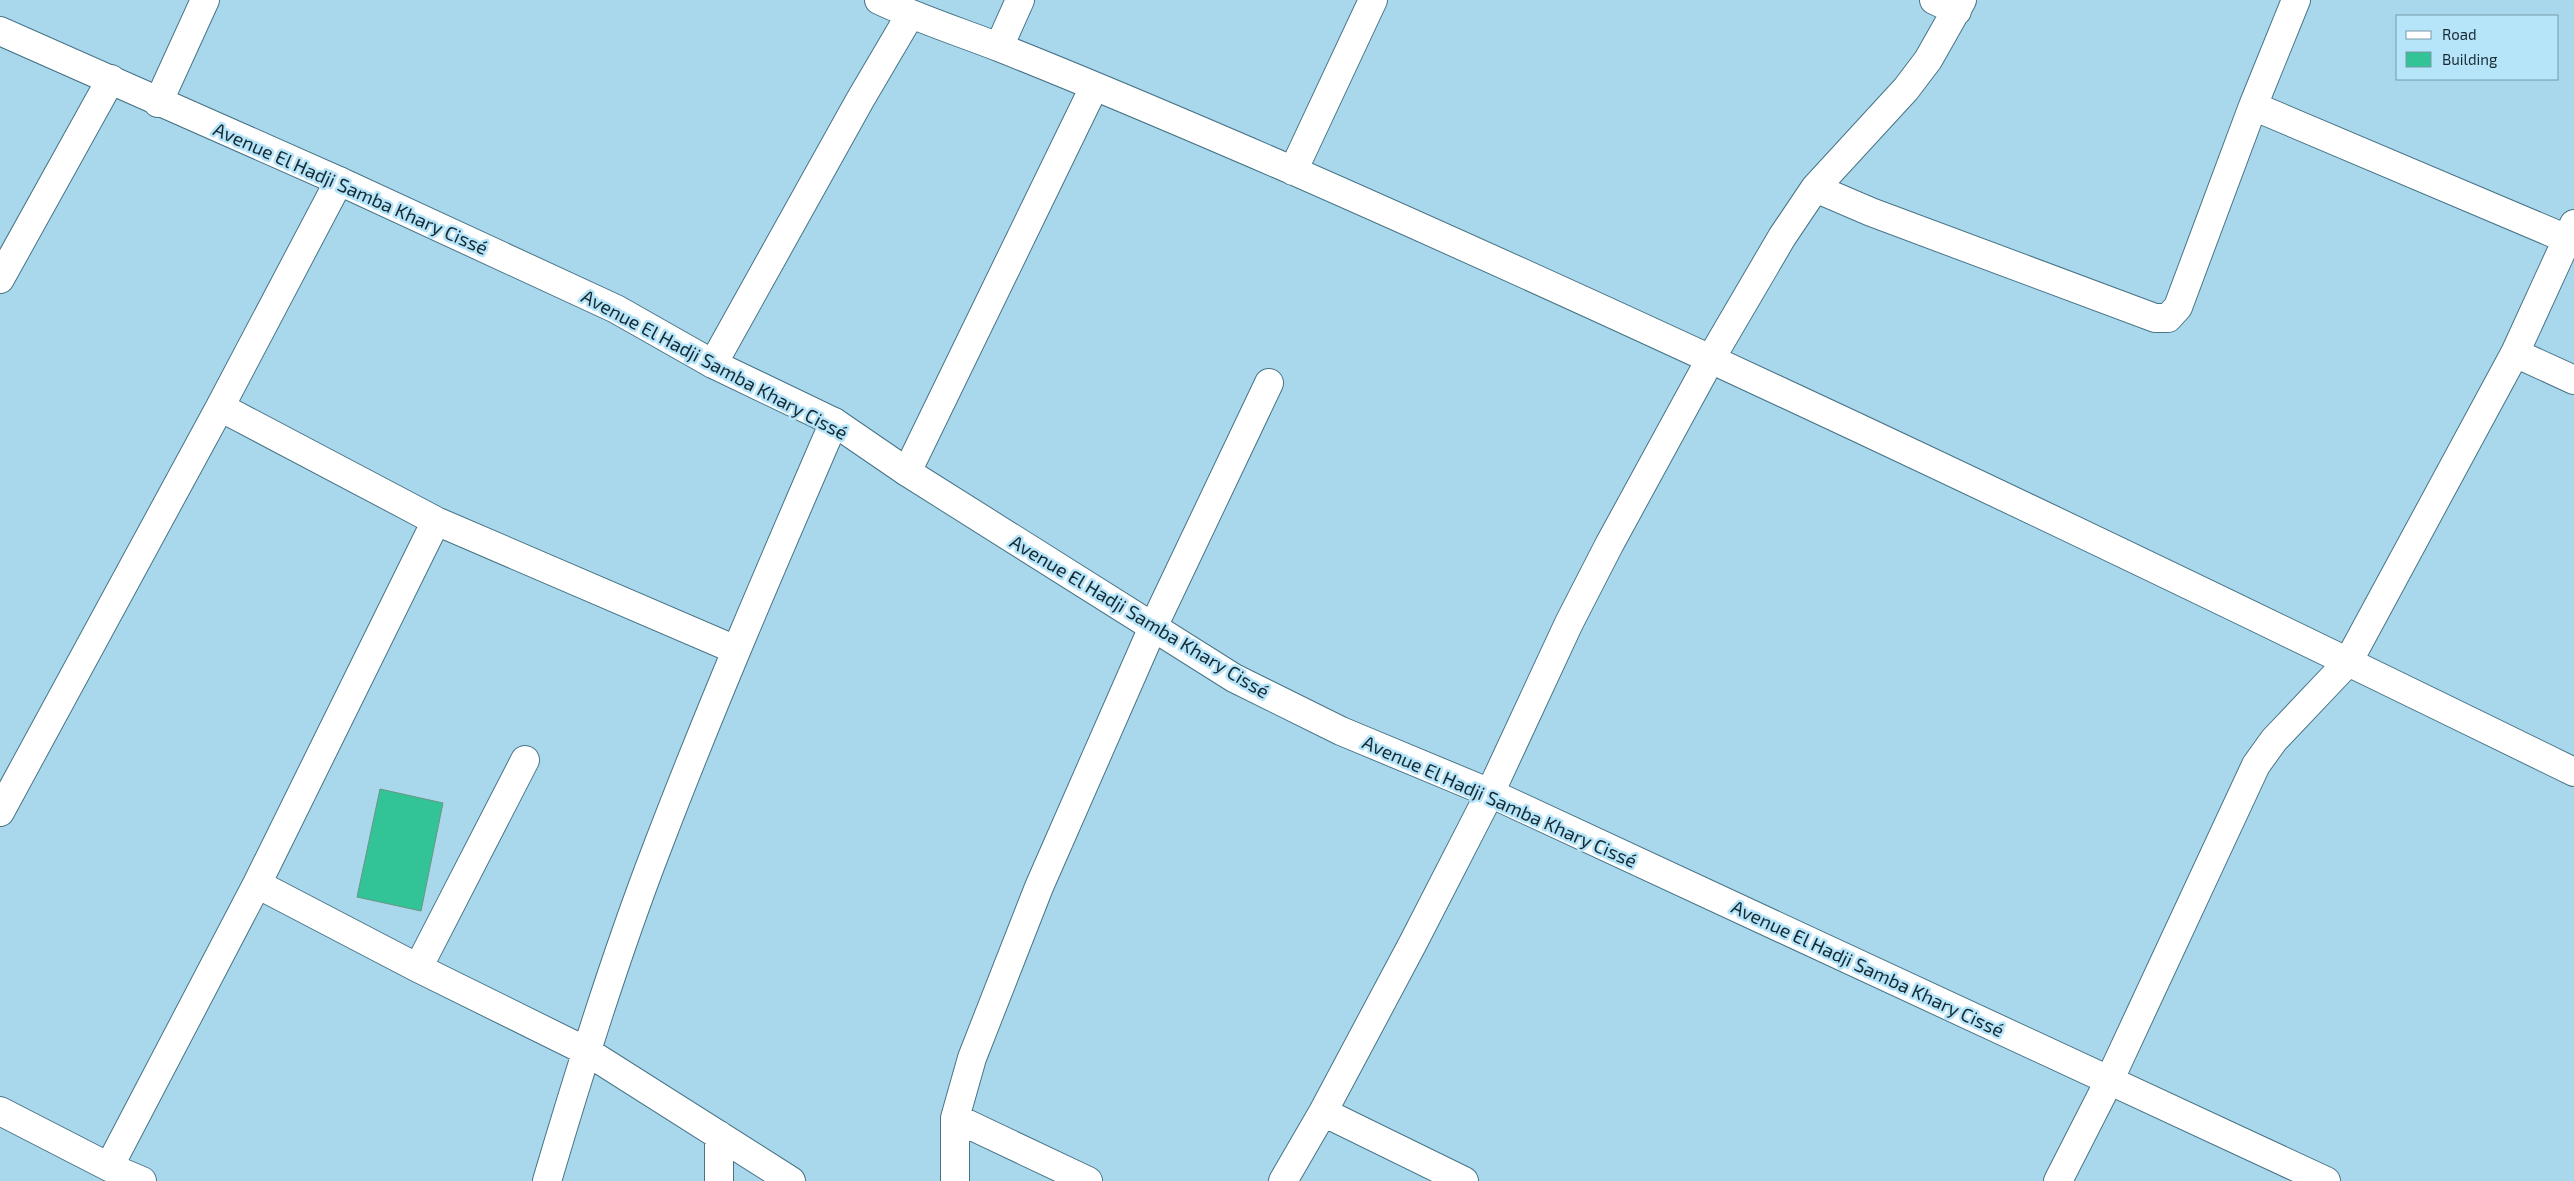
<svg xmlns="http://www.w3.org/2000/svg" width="2574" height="1181" viewBox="0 0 2574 1181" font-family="'Exo 2',sans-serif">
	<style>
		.building { fill: #32c396; stroke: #699684 }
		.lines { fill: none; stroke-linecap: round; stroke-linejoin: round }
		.street-casing { stroke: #487486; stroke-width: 30 }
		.secondary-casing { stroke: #487486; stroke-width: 30 }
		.street { stroke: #fff; stroke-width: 28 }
		.secondary { stroke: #fff; stroke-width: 28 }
		.labels { text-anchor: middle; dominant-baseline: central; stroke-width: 5; stroke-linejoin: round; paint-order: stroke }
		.street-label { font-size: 19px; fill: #172a32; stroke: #b6e5fa }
	</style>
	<rect width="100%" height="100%" fill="#a9d8ed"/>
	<path class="building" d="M380,789L443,803L421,911L357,897Z"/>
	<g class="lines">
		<g class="street-casing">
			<path id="street" d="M879,0C919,19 960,32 1001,48C1099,87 1197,129 1294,171C1726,361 2151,565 2574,772
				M1934,0L1957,11
				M999,47L1020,0
				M158,103L205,0
				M2253,106L2567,239
				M1293,171L1373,0
				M1815,188L1871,212L2155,318H2168L2178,307L2253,106L2296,0
				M0,279L111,79
				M2515,353L2574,380
				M713,364L860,100L910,15
				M220,407L436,521L736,650
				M907,472L1094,87
				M0,812L220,407L339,181
				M257,884L418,968L586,1051L791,1181
				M418,968L525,760
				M0,1111L109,1167L142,1181
				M1323,1112L1464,1181
				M955,1118L1088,1181
				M109,1167L257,884L436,521
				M547,1181C580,1069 615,957 657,848C712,704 773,563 834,422
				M719,1181V1135
				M955,1181V1118L972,1058L1039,887L1153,627L1269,383
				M1283,1181L1323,1112L1413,943L1490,793L1569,623L1609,545L1710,360L1782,237L1815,188L1906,89L1928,60L1962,0
				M2058,1181L2109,1081L2256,765L2274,740L2348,662L2515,353L2574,224"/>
		</g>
		<g class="secondary-casing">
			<path id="secondary" d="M0,31L339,181L616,309L713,364L834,422L907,472L1234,678L1341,731L1490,793L2326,1181"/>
		</g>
		<use href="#street" class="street"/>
		<use href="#secondary" class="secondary"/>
	</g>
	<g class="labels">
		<g class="street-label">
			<text transform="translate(351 188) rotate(24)">Avenue El Hadji Samba Khary Cissé</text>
			<text transform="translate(715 364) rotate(28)">Avenue El Hadji Samba Khary Cissé</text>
			<text transform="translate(1140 616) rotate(31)">Avenue El Hadji Samba Khary Cissé</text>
			<text transform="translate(1500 801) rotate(24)">Avenue El Hadji Samba Khary Cissé</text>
			<text transform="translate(1868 968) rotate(25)">Avenue El Hadji Samba Khary Cissé</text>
		</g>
	</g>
	<rect x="2396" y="15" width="162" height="65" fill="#b6e5fa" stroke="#769aaa"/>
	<rect x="2406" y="31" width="25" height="8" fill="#ffffff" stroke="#769aaa"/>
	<text x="2442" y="40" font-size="15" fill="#172a32">Road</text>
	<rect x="2406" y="52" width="25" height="15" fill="#32c396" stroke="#769aaa"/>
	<text x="2442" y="65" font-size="15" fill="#172a32">Building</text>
</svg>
